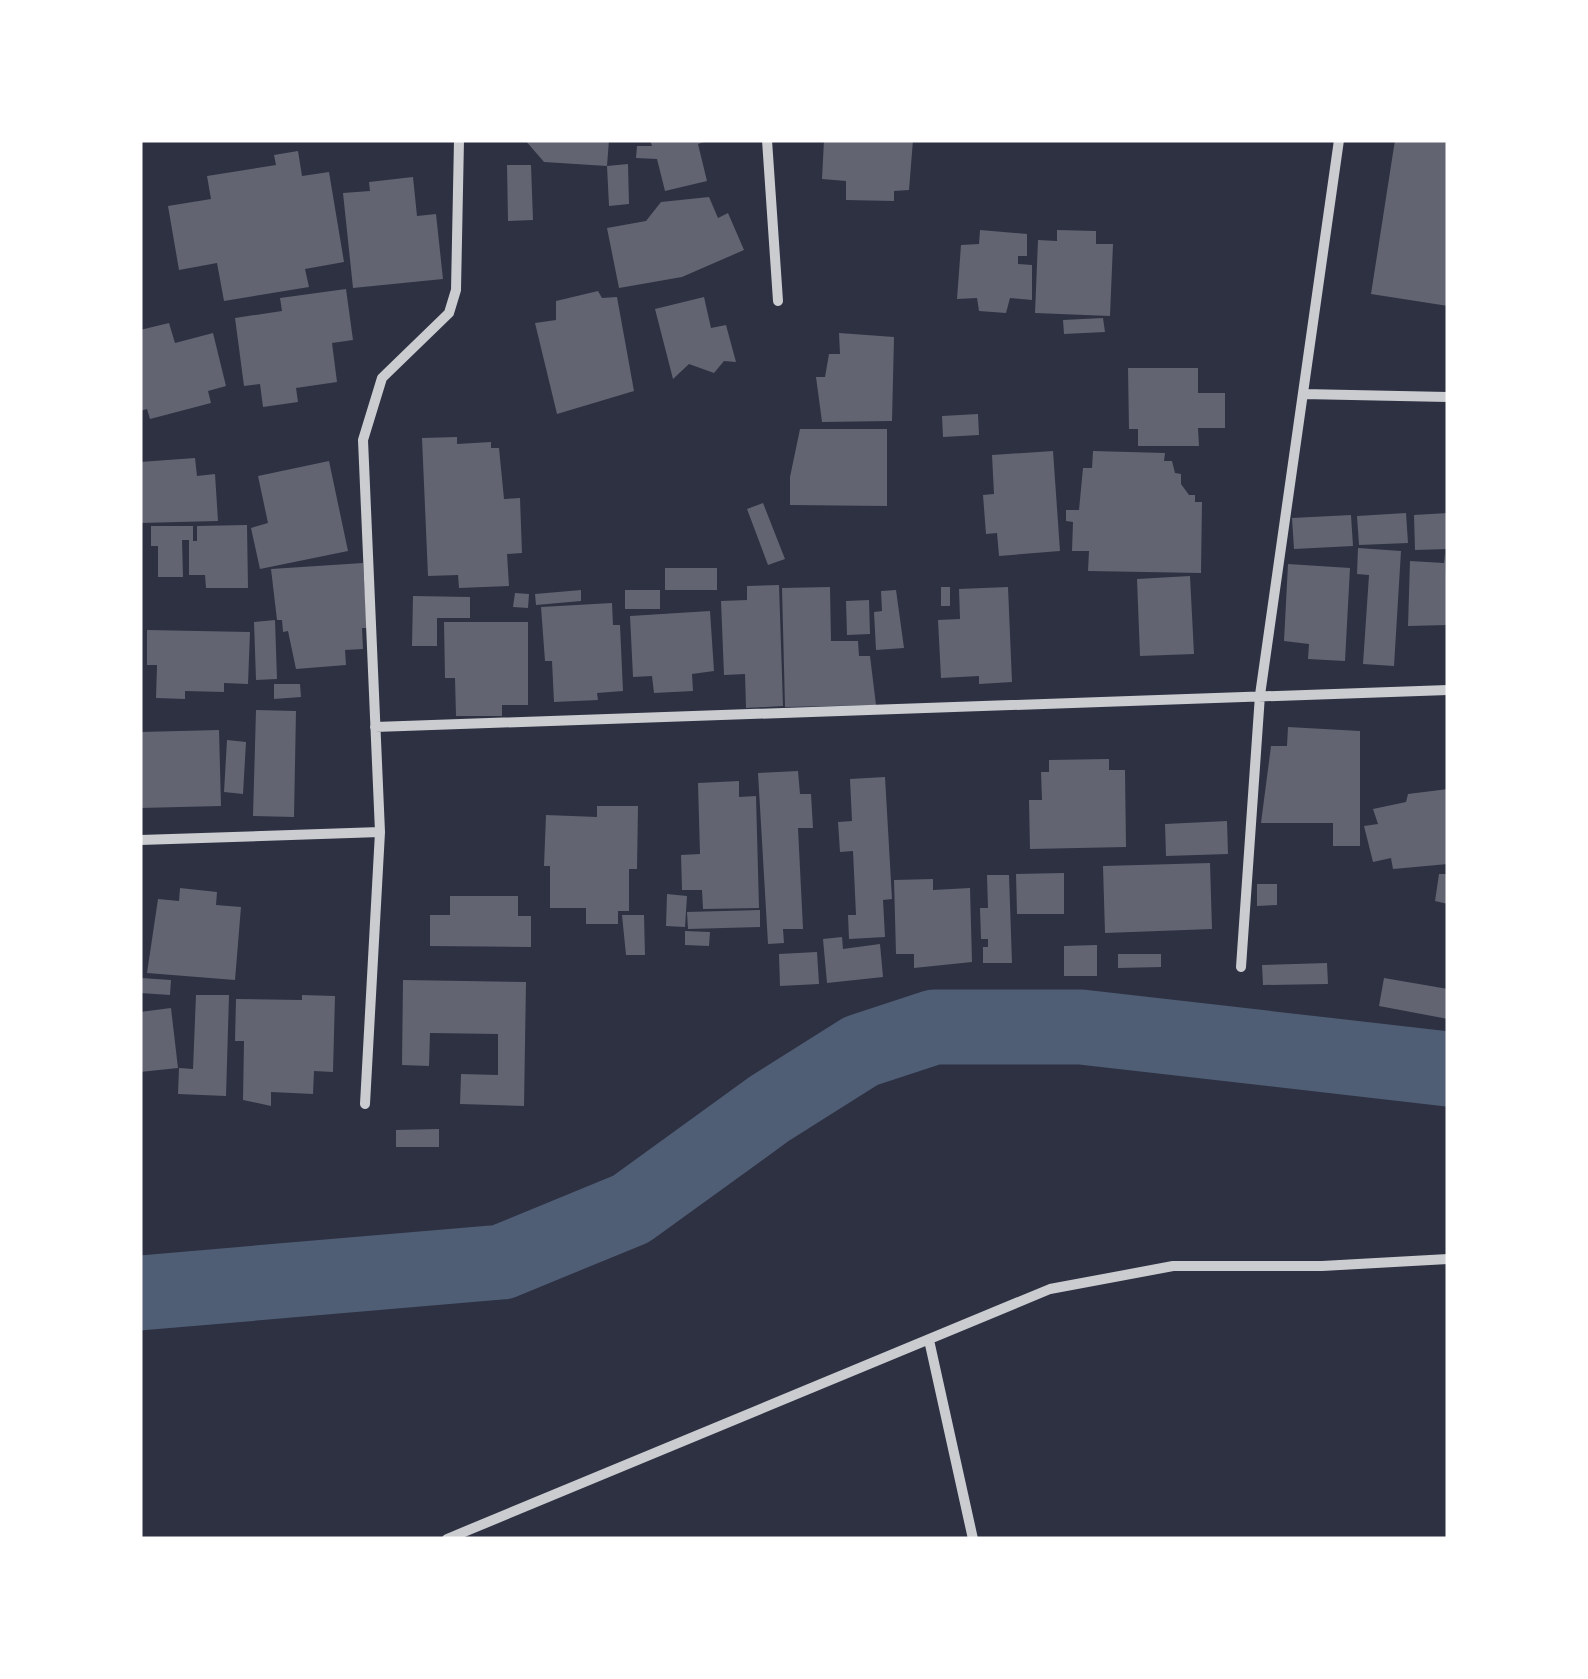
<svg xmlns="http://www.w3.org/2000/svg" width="1588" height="1679" viewBox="0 0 1588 1679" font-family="'Exo 2',sans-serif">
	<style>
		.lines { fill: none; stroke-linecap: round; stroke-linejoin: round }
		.river { stroke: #4f5d75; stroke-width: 75 }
		.building { fill: #626471 }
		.minor { stroke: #caccd0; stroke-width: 10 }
	</style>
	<rect width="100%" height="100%" fill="#2d3142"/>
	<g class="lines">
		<path class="river" d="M140,1293L502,1262L631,1209L769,1109L861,1051L934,1027H1081L1448,1069"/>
	</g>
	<path class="building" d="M525,140H609L607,166L628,164L629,204L609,206L607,166L544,162Z
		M650,140H710L698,144L707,181L665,191L657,159L636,158L637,146H652Z
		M824,140H913L909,190L894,191V201L846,200V181L822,179Z
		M1395,140H1448V306L1371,294Z
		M298,151L302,176L329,172L344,262L305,269L309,287L224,301L217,263L179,270L168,206L211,199L207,176L276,165L274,155Z
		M507,165H531L533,220L508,221Z
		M413,177L417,216L436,214L443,279L353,288L343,193L370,191L369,182Z
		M709,197L718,218L728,213L744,250L682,277L619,288L607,228L646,221L661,202Z
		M980,230L1027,234V256H1018V264L1032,265V300L1010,298L1006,313L979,311L977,298L957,299L961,245L979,244Z
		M1057,230L1096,231V244H1113L1110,316L1035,313L1038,240L1057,241Z
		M346,289L353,340L332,343L337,382L296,388L298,402L263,407L260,384L244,386L235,318L282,311L280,298Z
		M598,291L602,298L617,297L634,391L557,414L535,323L556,320V301Z
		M704,297L711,328L726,325L736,362L724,361L714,373L689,364L673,379L655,309Z
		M1103,318L1105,332L1064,334L1063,320Z
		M169,323L175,343L213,333L226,386L208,391L211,403L150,419L147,409L140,411V330Z
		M839,333L894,337L892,421L822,422L816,377H825L829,354H840Z
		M1128,368H1198V393H1225V428H1198L1199,446H1138V429H1129Z
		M978,414L979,435L943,437L942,416Z
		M800,429H887V506L790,505V477Z
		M457,437V444L491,442V448H499L504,499L520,498L522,553L507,554L509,586L459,588L458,575L428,576L422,438Z
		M1053,451L1060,551L999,556L997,533L986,534L983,495L994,494L992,455Z
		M1093,451L1165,453L1164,461H1172L1175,473L1181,474V484L1189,495H1195V502H1202L1201,573L1088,571L1089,551H1072L1073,522L1066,521V510H1079L1083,468H1092Z
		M195,458L197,476L215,474L218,521L140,523V462Z
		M329,461L348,551L260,569L251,528L268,523L258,476Z
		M763,503L785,559L768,565L747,509Z
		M1406,513L1408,543L1359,545L1357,516Z
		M1448,513V549L1415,550L1414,515Z
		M1351,515L1353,546L1294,549L1292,518Z
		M247,525L248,588H206L205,575H189V540H182L183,577H158V546H151V526H193V541H197V526Z
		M1358,548L1401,551L1394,666L1363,664L1369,575L1357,574Z
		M1445,553L1448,625L1408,626L1410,561L1444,563Z
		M363,563L367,628H362L363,649L345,650L346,665L296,669L288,631L283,632L282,620H277L271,569Z
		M1288,564L1350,568L1345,661L1308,659L1309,644L1284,641Z
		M665,568H717V590H665Z
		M1190,576L1194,654L1140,656L1137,579Z
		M779,585L783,706L746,708L745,674L724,675L721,601L747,600V586Z
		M830,587L831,641H858L859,656H870L876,705L785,707L782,588Z
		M941,587H950V606H941Z
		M1008,587L1012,682L979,684V676L941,678L938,620L960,619L959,589Z
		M581,590V601L536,605L535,594Z
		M625,590H660V609H625Z
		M896,590L904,648L876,650L874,612L882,611L881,591Z
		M515,593L529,594L528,608L513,607Z
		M413,596L470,597V618H437V646H412Z
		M869,600L870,634L847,635L846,601Z
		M612,603L613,625H620L623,691L597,693L598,700L554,702L552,661H545L541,607Z
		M710,611L714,671L692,674L693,691L654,693L652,676L633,677L630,616Z
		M275,620L277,679L256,680L254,622Z
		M444,622H528V705H502V716H456L455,678H445Z
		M147,630L250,632L248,684L224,683V692L185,691V699L156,698L157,665H147Z
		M274,684H300L301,697L274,699Z
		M256,710L296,711L294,817L253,816Z
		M1288,727L1360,731V846H1333V823H1261L1271,746H1287Z
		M219,730L221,806L140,808V732Z
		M227,740L246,742L243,794L224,792Z
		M1109,759V770H1125L1126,847L1030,849L1029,800H1042L1041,772H1049V760Z
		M798,771L800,794H811L813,828H798L803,929H783L784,943L768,944L758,773Z
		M885,777L892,899L883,900L885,937L849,939L848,915H856L853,851L840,852L838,822L852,821L850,779Z
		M739,781V797L756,796L759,908L703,909L702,890H682L681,855L700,854L698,783Z
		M1448,789V864L1393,869L1391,858L1373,862L1364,826L1378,824L1373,809L1406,802L1408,794Z
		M597,806H638L637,869H629V911H618V924H586V908H550V866H544L546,815L597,817Z
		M1227,821L1228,854L1166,856L1165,824Z
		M1210,863L1212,929L1105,933L1103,866Z
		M1064,873V914H1017L1016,874Z
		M1439,874H1448V904L1435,901Z
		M987,875H1009L1012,963H983V947H988V939H981L980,908H988Z
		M933,879V890L970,888L972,962L914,968V954H896L894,880Z
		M1257,884H1277V905L1257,906Z
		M180,888L217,892L216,905L241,907L235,980L147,973L158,899L179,901Z
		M667,894L687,896L685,927L666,926Z
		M450,896H518V916H531V947L430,946V915H450Z
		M760,910V927L688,929L687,912Z
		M622,915H644L645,955H626Z
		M685,931L710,932L709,946L685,945Z
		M842,937L843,949L880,944L883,977L827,983L823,939Z
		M1097,945V976H1064V946Z
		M817,952L819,984L780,986L779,954Z
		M1118,954H1161V967L1118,968Z
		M1327,963L1328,984L1263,985L1262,965Z
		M141,978L171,980L170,995L140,993Z
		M1384,978L1448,989V1019L1379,1006Z
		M403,980L526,982L524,1106L460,1104L461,1074L498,1075V1034L430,1033L429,1066L402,1065Z
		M196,995H229L226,1096L178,1094L179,1068L193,1069Z
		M302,995L335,996L333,1072L314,1071L313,1094L271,1092V1106L243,1100L244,1041H235L236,999L302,1000Z
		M171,1008L178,1068L140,1072V1012Z
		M439,1129V1147H396V1130Z"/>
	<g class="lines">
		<path class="minor" d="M767,140L778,301
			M1303,394L1448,397
			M375,727L1448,690
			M140,840L380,832
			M1241,967L1260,695L1339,140
			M365,1104L380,832L363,440L382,378L449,313L456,290L459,140
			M929,1340L973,1539
			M447,1539L1050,1289L1173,1266H1322L1448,1259"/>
	</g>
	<rect width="1588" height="1679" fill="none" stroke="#ffffff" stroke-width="285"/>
</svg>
